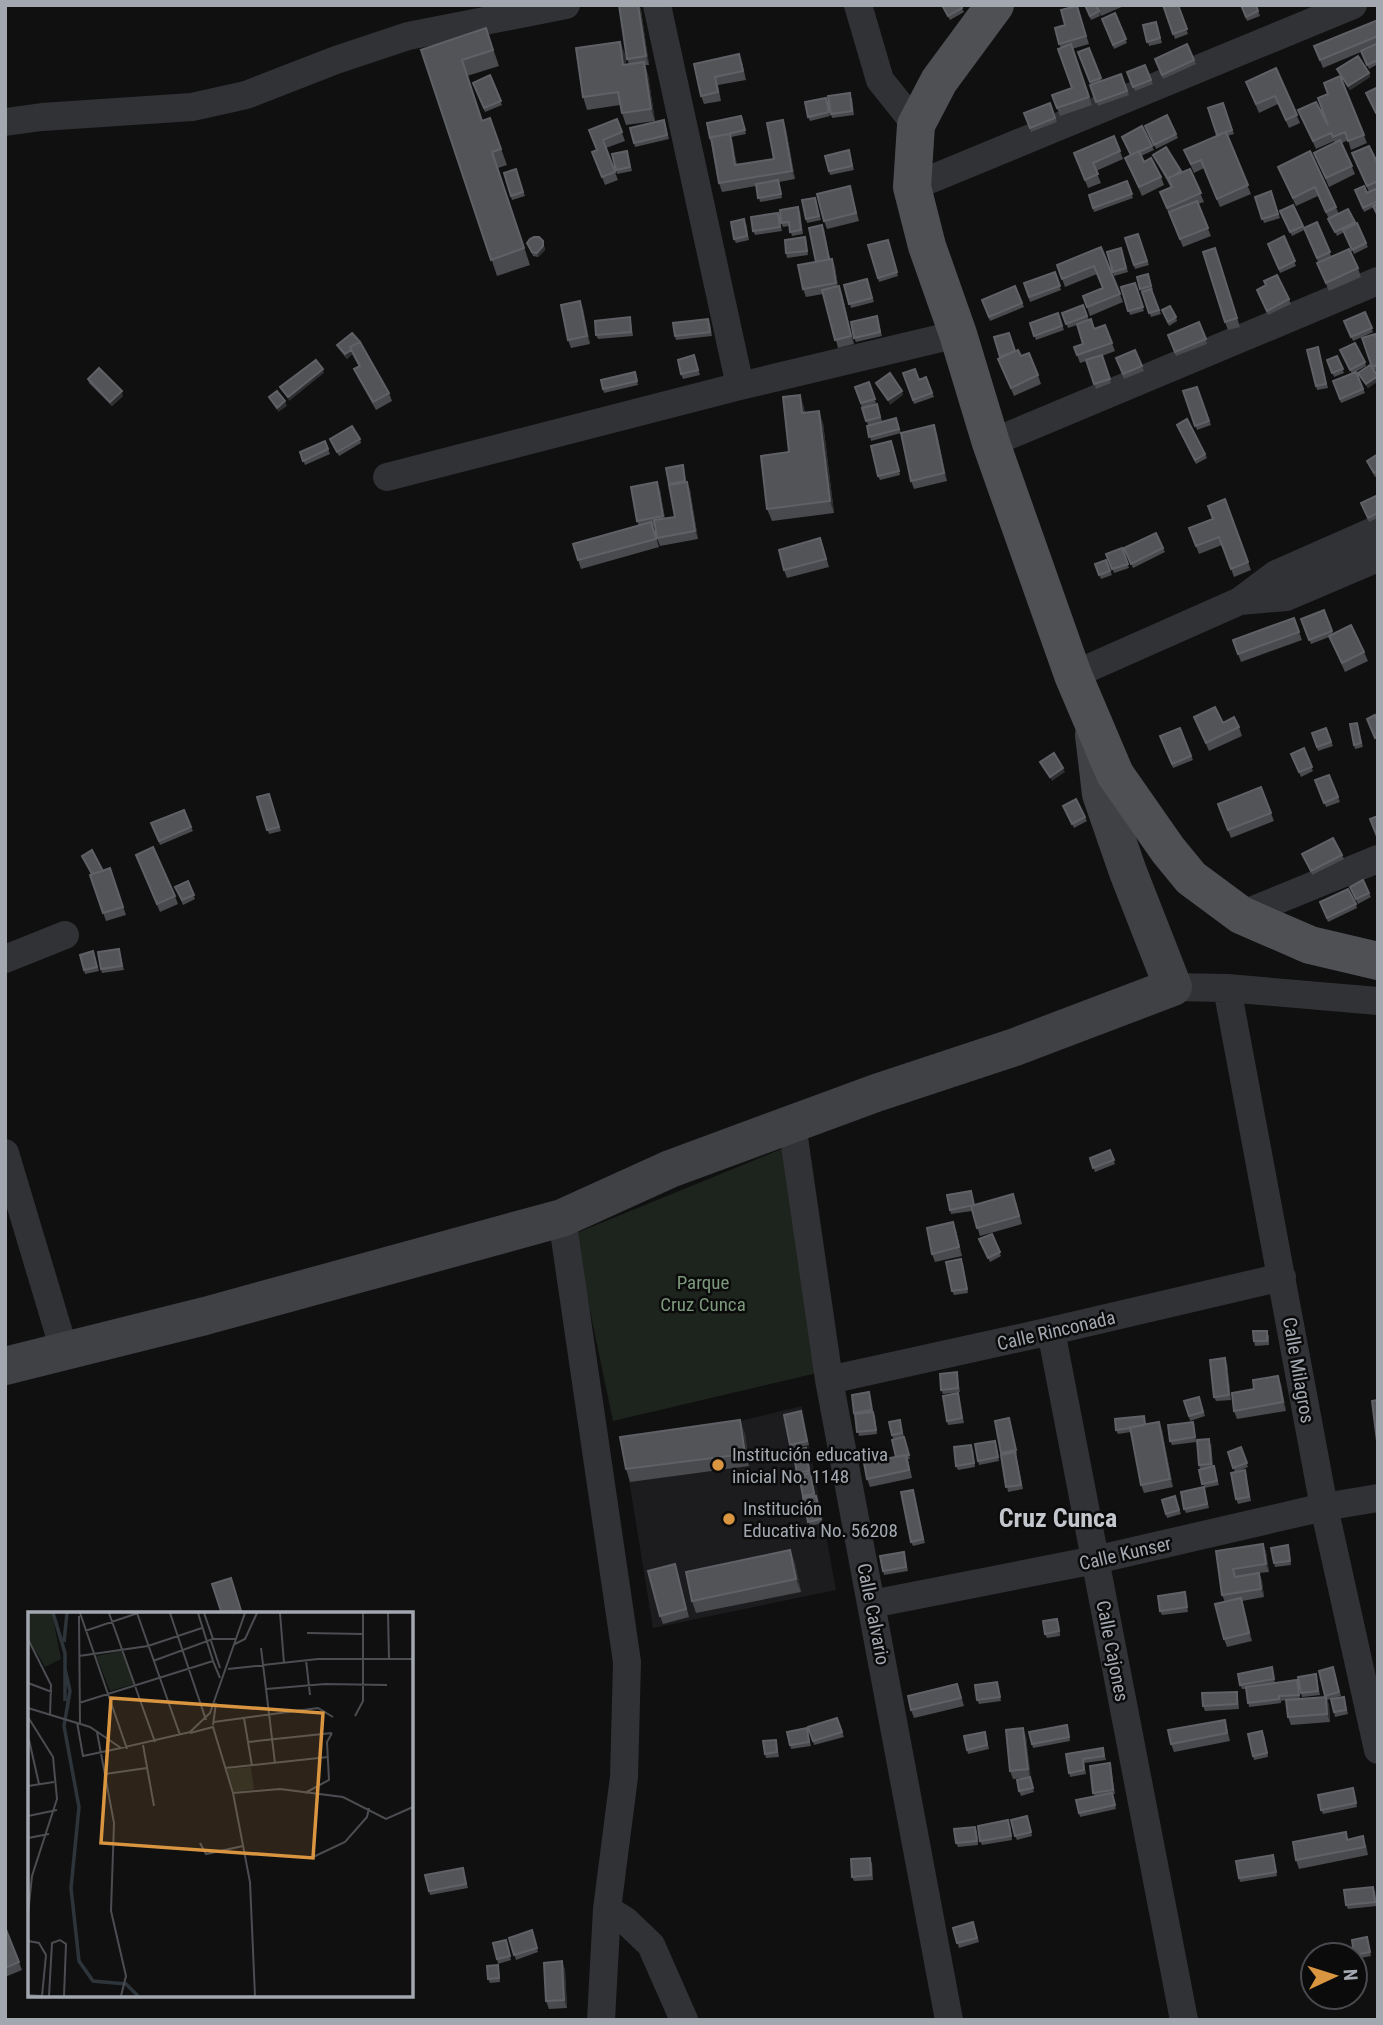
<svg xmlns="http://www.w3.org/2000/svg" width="1383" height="2025" viewBox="0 0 1383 2025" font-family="'Roboto Condensed',sans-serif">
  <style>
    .built { fill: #1c1c1e }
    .park { fill: #1d231d }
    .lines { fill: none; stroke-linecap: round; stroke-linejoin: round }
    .street { stroke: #313235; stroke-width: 28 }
    .secondary { stroke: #404145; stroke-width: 38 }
    .primary { stroke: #4e5054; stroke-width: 38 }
    .wall { fill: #494a4d }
    .shaded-wall { fill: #2e2f31 }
    .building { fill: #525458; stroke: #5f6166; stroke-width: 2 }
    .poi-dot { fill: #d99540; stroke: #0b0b0c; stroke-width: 2.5 }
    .labels { text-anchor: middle; stroke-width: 5; stroke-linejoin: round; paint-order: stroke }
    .park-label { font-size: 19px; fill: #7d997c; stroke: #0b0b0c }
    .street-label { font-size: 19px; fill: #a3a8b0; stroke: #0b0b0c }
    .poi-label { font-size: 19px; fill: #a3a8b0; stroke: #0b0b0c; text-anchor: start }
    .district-label { font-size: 26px; font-weight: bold; fill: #c3c7cd; stroke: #0b0b0c }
    .inset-river { fill: none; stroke: #2d353a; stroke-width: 3.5 }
    .inset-road { fill: none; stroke: #4b4d51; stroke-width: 2 }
    .view { fill: #d99540; fill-opacity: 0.15; stroke: #d99540; stroke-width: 3.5 }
    .inset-edge { fill: none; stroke: #a3a8b0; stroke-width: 3.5 }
  </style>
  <rect width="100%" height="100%" fill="#101011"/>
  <path class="built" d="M802,1406l34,184 -183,38 -29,-179z"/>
  <path class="park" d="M789,1146l32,226 -208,49 -39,-187z"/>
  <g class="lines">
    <path class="street" d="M657,5l83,381
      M858,5l22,75 36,45
      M5,122l37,-5 150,-10 54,-12 90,-35 72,-24 158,-31
      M912,187l441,-182
      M991,443l387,-162
      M387,477l353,-91 218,-52
      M1240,601l46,-4 92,-39
      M1073,675l167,-74 36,-27 102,-45
      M1241,915l137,-56
      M5,959l60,-24
      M1173,987l54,1 151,13
      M1227,988l97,519 54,243
      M792,1124l37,256 120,640
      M5,1153l59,197
      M562,1218l65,444 -3,115 -17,132 -6,111
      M1051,1331l133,689
      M829,1380l222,-49 231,-54
      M872,1604l223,-44 229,-53 54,-9
      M607,1909l19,12 25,24 33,75"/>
    <path class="secondary" d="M5,1366l200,-50 357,-98 108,-49 206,-76 139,-46 158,-60 -45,-115 -27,-78 -7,-59"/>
    <path class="primary" d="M995,5l-56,76 -23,44 -4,62 15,59 31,88 33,109 82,232 42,99 53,76 23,28 50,37 69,30 68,16"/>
  </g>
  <path class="wall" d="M619,5h20l2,5 8,55h-4l3,10 7,46 -29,4 -4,-12 -2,-8 -33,5 -4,-13 42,-43 1,11 3,-1 -2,-5z
    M941,5h19l4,7 -14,8z
    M1085,5l14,6 1,5 -9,4z
    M1096,5h30l-25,11z
    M1163,5h15l10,29 -13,5z
    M1241,5h15l4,11 -13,5z
    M1077,6l12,38 -17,5 20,56 -32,11 -8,-21 20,-7 -17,-60 10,-3z
    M1115,13l12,30 -13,6 -12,-30z
    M1378,20v44l-9,5 -8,-17 -38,16 -9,-22z
    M1156,22l6,21 -13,3 -6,-21z
    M486,28l13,38 -32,10 15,45 8,-3 17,47 -9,3 32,97 -33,11 -76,-226z
    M1187,44l9,20 -33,15 -8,-20z
    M1078,52l23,26 1,3 19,-7 8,21 -31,11 -7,-21z
    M742,62l4,18 -28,5 3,16 -17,3 -3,-8 -7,-32z
    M1145,65l8,19 -18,7 -8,-19z
    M1276,68l24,55 -11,5 -11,-24 -19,9 -13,-31z
    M1337,69l32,4 1,4 -20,13 -9,-14 26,67 -16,7 -3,-10 -6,3 13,31 -26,13 -15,-34 21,-10 -1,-2 -18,8 -18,-39 29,13 1,-29 12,-18z
    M490,75l12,30 -17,7 -12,-29z
    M852,98l2,17 -22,3 -1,-4z
    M827,102l3,14 -20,5 -2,-4z
    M1050,103l7,19 -26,10 -7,-19z
    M1223,103l11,31 -7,2 24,58 -31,13 -16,-39 -10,5 -10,-23 33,-14z
    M741,116l5,18 -15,3 6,28 37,-6 9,-39 3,9 9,50 -16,3 3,16 -22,4 -4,-16 -34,6 -3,-9 -9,-45z
    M617,119l8,22 -19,7 12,32 -13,5 -13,-33 5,-2z
    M665,124l4,15 -34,8 -1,-4z
    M1145,126l31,8 2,4 -22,11z
    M1114,136l9,23 -27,12 5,12 -13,5 -14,-35z
    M1122,137l30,9 2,4 -13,6 3,6 17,15 3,8 -22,11 -17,-38 5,-3z
    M1166,147l16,25 8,-3 14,33 -6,2 13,32 -28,11 -20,-47 8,-12 -18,-33z
    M849,150l5,20 -24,5 -1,-4z
    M627,151l5,20 -15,3 -1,-4z
    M1310,151l29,63 16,8 13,25 -14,7 -10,-22 -7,4 -19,-40 -22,10 -18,-39z
    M1352,153l26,11v53l-4,-10 -10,5 -9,-22 12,3 2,-1z
    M516,169l9,27 -13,4 -8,-27z
    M1127,181l6,17 -39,14 -5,-17z
    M850,186l9,35 -32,8 -3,-8z
    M1271,191l9,27 -16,5 -9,-26z
    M815,198l6,22 -14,3 -1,-4z
    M800,211l3,23 -11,2 -3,-10 -6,1 -2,-4z
    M1282,215l21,11 1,4 -12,6z
    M779,217l3,14 -27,4 -2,-4z
    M1317,222l14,34 -13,6 -14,-34z
    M746,223l3,17 -13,3 -2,-4z
    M824,229l6,30h2l3,8 3,19 4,8 12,50 -16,4 -15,-54 -17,3 -3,-8 13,-27z
    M1138,234l11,31 -14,4 -10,-31z
    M1284,236l12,30 -16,7 -12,-29z
    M805,237l3,18 -21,3 -1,-5z
    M888,240l10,36 -19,6 -1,-4z
    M543,241l2,9 -7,7 -5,-1 -6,-13z
    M1101,247l22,55 -33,14 -7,-20 20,-8 -6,-14 -32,13 -8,-22z
    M1121,248l7,24 -14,4 -1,-4z
    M1218,256l22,71 -12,3 -3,-8z
    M1317,263l41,5 3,9 -32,14z
    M1055,272l6,18 -31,12 -6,-19z
    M1148,274l5,16h-1l9,24 -10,3 -11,-28z
    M867,279l7,23 -23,6 -7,-23z
    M1135,283l9,28 -14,4 -9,-28z
    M1015,286l9,21 -34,14 -8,-21z
    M1258,294l31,5 2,5 -23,11z
    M1083,305l6,15 5,9 11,-4 10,26 -13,5 9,27 -15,6 -10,-28 -6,2 -6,-16 9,-3 -6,-19 -9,3 -6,-15z
    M583,309l7,35 -19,4 -3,-8z
    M1162,310l14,7 1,4 -8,5z
    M1365,312l8,20 -20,9 -9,-20z
    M1058,313l6,17 -28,10 -6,-17z
    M877,316l5,20 -26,6 -2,-4z
    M631,321l2,15 -35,3 -2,-4z
    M1199,322l8,22 -31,12 -8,-21z
    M710,323l2,13 -36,4 -1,-4z
    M352,333l37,60 3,8 -16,9 -18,-32 -4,-9 5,-2 -7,-13 -5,5 -8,-10 -2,-4z
    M994,337l21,14 6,5 17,19 3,9 -27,12 -16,-37 2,-1z
    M1378,341v28l-4,2 4,5v5l-10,7 -8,-11 -2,-4 15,-4 -1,-2z
    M1318,347l10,41 -11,2 -1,-4z
    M1135,350l9,21 -20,8 -8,-21z
    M1340,350l25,12 1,4 -14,8z
    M694,355l6,20 -17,4 -2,-5z
    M1337,356l7,17 -10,4 -7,-17z
    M635,372l3,13 -34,8 -3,-13z
    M1356,372l9,21 -24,10 -8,-22z
    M903,373l16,7 7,-3 8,20 -20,7z
    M88,379l35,17 -11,10 -23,-23z
    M869,382l7,21 -14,5 -7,-21z
    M1197,387l14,38 -14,5 -14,-39z
    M800,395l5,17 18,11 11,90 -62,8 -5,-12 22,-57z
    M877,404l5,17 -14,4 28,-7 5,15 -30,8 -3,-16 -6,-17z
    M934,425l3,9 10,47 -33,8 -3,-8z
    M1179,429l26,25 2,4 -11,6z
    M330,439h30l1,4 -22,13z
    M325,441l5,13 -25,11 -5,-13z
    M893,445l7,30 -20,5 -2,-4z
    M1378,454v22l-3,1 -8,-16z
    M683,465l3,17 4,8 8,49 -38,7 -3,-8 -2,-12 -2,1 6,20 -78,22 -3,-9 61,-34 -2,-5 23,-31 5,29 10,-2z
    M1378,495v23l-9,4 -8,-19z
    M1225,499l26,71 -17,7 -12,-32 -23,9 -10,-26 24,-9z
    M1156,533l9,19 -32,16 -9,-20z
    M823,546l6,21 -42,11 -3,-8z
    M1122,548l7,20 -15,5 -8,-19z
    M1106,560l6,15 -11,4 -6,-15z
    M1324,610l9,24 31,18 4,9 -23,11 -16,-35 -18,7 -10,-25z
    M1294,618l8,22 -61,22 -8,-22z
    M1194,717l45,10 3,9 -33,15z
    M1357,723l6,24 -8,2 -1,-4z
    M1180,728l13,32 -20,8 -13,-32z
    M1326,728l7,18 -15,5 -6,-18z
    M1304,748l9,23 -12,6 -10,-23z
    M1315,780l23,17 2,5 -14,5z
    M1261,787l13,34 -43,17 -13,-34z
    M269,794l12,37 -12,3 -12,-37z
    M1063,806l22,11 2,4 -13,7z
    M151,823l40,4 2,4 -33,14z
    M1302,854l40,1 2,4 -32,16z
    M82,856l21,15 7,-3 16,47 -20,6 -16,-46 2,-1z
    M139,863l36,33 3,8 -18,8z
    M188,881l7,18 -12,6 -6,-14z
    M1350,887l19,6 2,4 -13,7z
    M1320,902l36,2 1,4 -29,14z
    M119,949l5,21 -22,3 -1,-4z
    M93,951l6,20 -14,3 -1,-4z
    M1110,1150l5,14 -20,8 -5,-14z
    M971,1191l3,14 42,-3 6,22 -42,12 -8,-25 -21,3 -1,-4z
    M956,1230l6,26 -27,6 -3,-8z
    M992,1234l9,22 -11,6 -11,-23z
    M963,1263l5,30 -14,2 -2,-4z
    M1269,1335v10l-14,1 -1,-5z
    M1227,1363l4,37 -15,1 -2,-4z
    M957,1372l3,20 -17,2 -2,-4z
    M1281,1384l5,27 -49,8 -3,-8z
    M958,1393l6,30 -16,2 -1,-4z
    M870,1397l3,15 2,4 2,18 -18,2 -5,-23z
    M1199,1397l6,19 -15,5 -1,-5z
    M802,1416l7,29 -17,4 -2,-4z
    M1144,1416l2,8 16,6 11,57 -29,6 -3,-8 -10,-53 -13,2 -2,-4z
    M1009,1418l8,36h-1l7,35 -15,3 -13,-71z
    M901,1425l9,34h-2l4,19 -42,9 -3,-8 29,-22 4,-19 -7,1 -1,-4z
    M1194,1426l2,16 -24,3 -2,-4z
    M745,1433l4,33 -119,16 -4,-13z
    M995,1441l4,20 -20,4 -1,-4z
    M1211,1443l2,23 6,19 -15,3 5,20 -23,5 -2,-4 20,-22 -5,-22z
    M1241,1447l7,20 -13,5 -7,-20z
    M806,1448l5,27 11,48 -12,3 -11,-49h-1l-1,-4z
    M973,1449l2,18 -17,3 -2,-4z
    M1246,1474l5,27 -13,3 -2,-5z
    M913,1490l12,53 -12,3 -2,-4z
    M1175,1496l6,18 -14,4 -5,-18z
    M1263,1544l3,8 3,20 -10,1 3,8 2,16 -22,4 10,40 -25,6 -3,-8 1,-37 -3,-7 -6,-44z
    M1288,1545l3,20 -16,2 -1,-4z
    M790,1550l5,13 6,29 -105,21 -4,-12z
    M905,1556l3,15 -24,4 -1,-4z
    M675,1564l14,53 -26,7 -3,-8z
    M1185,1592l3,20 -26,3 -2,-4z
    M1059,1623l1,13 -13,2 -2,-4z
    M1272,1667l3,16 22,-3 3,19 26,-2 7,-30 8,29 -14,4 2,5 1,17 -39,3 -3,-8 -2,-17 -5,1v2l-32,4 -3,-18h-4l-2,-4z
    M1316,1674l4,21 -18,2 -1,-4z
    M997,1682l4,19 -22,3 -2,-4z
    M960,1692l4,14 -50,12 -3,-8z
    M1238,1696l1,13 -34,2 -2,-5z
    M1344,1697l4,17 -13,3 -1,-5z
    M837,1718l7,19 -30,8 -1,-4z
    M1225,1720l5,21 -56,11 -3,-8z
    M807,1728l4,18 -20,3 -1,-4z
    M1068,1729l2,12 -37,7 -1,-4z
    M1264,1735l4,22 -14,3 -1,-4z
    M986,1736l3,13 -21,5 -1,-4z
    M1026,1736l4,42 4,14 -13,4 -2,-5 8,-13 -14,1 -3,-8z
    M777,1744l2,13 -13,1 -1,-4z
    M1104,1752l2,8 -22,3 2,11 -16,3 -4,-23z
    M1111,1767l4,27h-2l3,15 -36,8 -1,-4 16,-17 -2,-3z
    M1354,1792l3,15 -34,7 -2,-4z
    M1028,1820l4,16 -15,4 -2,-4z
    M1010,1824l2,16 -30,5 -2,-4z
    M977,1831l1,14 -20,2 -2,-4z
    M1346,1832l2,7 18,6 2,10 -69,14 -3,-9z
    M1274,1859l3,17 -37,6 -1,-4z
    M872,1862l1,18 -19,1 -2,-4z
    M464,1872l4,16 -38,7 -1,-4z
    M1375,1891l2,15 -29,3 -2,-4z
    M973,1922l6,20 -20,6 -6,-20z
    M5,1927l17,43 -17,7z
    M532,1930l6,22 -22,8 -7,-22z
    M1367,1937l4,19 -15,3 -1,-4z
    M507,1944l4,16 -13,4 -1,-5z
    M562,1961l3,9 2,38 -18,1 -3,-8z
    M498,1965l1,4 1,13 -10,1 -2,-4z"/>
  <path class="shaded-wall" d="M638,5l3,5 8,55 -3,-9z
    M620,42l5,12 3,24 -5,-13z
    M644,62l4,13 7,46 -4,-12z
    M1369,73l1,4 -20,13 -2,-4z
    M783,120l3,9 9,50 -3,-8z
    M730,134l3,8 5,32 -3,-9z
    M543,241l2,9 -7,7 -1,-4z
    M832,259l3,8 4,24 -3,-8z
    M839,286l3,8 12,50 -3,-8z
    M580,301l3,8 7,35 -3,-8z
    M351,350l1,4 -5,5 -2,-5z
    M323,369l1,4 -35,28 -1,-4z
    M1378,376v5l-10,7 -2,-4z
    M122,391l1,5 -11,10 -2,-4z
    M902,391l1,4 -13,10 -2,-5z
    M800,395l4,12 2,18 -4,-12z
    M285,401l2,5 -9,6 -1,-4z
    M819,411l4,12 11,90 -4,-12z
    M934,425l3,9 10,47 -3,-8z
    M657,482l3,8 6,34 -3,-8z
    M687,482l3,8 8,49 -3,-8z
    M1063,768l2,4 -13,9 -2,-4z
    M953,1222l3,8 6,26 -3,-9z
    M1225,1358l2,5 4,37 -2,-5z
    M1278,1376l3,8 5,27 -3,-9z
    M740,1420l5,13 4,33 -4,-12z
    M1159,1422l3,8 11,57 -3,-8z
    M1263,1544l3,8 3,20 -3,-8z
    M790,1550l5,13 6,29 -5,-13z
    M1259,1573l3,8 2,16 -3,-8z
    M1241,1598l3,8 8,35 -3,-8z
    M1326,1697l3,8 1,17 -3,-8z
    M1023,1728l3,8 5,41 -3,-8z
    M562,1961l3,9 2,38 -3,-8z"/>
  <path class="building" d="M619,5h19l8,51 -19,3z
    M942,5h18l2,3 -14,8z
    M1085,5h10l4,6 -9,5z
    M1163,5h15l9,24 -14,5z
    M1241,5h15l2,6 -12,6z
    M1077,6l9,30 -27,8 -4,-16 10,-3 -4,-15z
    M1115,13l11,26 -13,6 -11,-26z
    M1378,20v16l-58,24 -6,-14z
    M1156,22l4,16 -13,4 -4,-17z
    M486,28l7,22 -31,10 20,61 8,-3 11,31 -9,3 32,96 -33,12 -70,-210z
    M620,42l3,23 21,-3 7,47 -29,4 -4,-21 -35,5 -7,-49z
    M1378,43v17l-11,5 -6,-14z
    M1071,44l18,53 -32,11 -5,-13 20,-7 -14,-39z
    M1187,44l7,16 -32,15 -7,-16z
    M1089,48l12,30 -11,4 -12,-30z
    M739,54l4,17 -28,6 3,15 -17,4 -7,-32z
    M1358,56l11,17 -21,13 -11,-17z
    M1145,65l6,15 -18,7 -6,-15z
    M1276,68l21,47 -11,5 -11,-24 -19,8 -10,-22z
    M1121,74l6,17 -31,11 -6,-17z
    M490,75l11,26 -17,7 -11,-25z
    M1340,76l24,59 -16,6 -3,-9 -12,5 -2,-4 -18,8 -15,-31 18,-8 12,23 -10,-27 10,-4 -4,-11z
    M1378,87v26h-2l-10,-20z
    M850,93l2,18 -21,3 -3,-18z
    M826,98l3,14 -21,5 -3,-15z
    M1050,103l5,15 -25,10 -6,-15z
    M1223,103l9,27 -15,5 -9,-27z
    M1167,115l9,19 -22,11 -9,-19z
    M741,116l4,14 -35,8 -3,-15z
    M617,119l5,13 -19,8 12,32 -13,5 -10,-25 5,-2 -8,-20z
    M664,120l3,15 -33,8 -4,-15z
    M783,120l9,51 -73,12 -8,-46 19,-3 5,31 39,-6 -7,-36z
    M1142,126l10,20 -13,6v-1l-8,4 -9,-18z
    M1226,132l22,53 -31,14 -16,-39 -10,4 -7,-14z
    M1114,136l6,15 -27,12 5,11 -13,6 -11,-27z
    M1340,140l12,26 -26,12 -12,-25z
    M1369,146l9,18v17l-11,5 -15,-33z
    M1166,147l15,24 -13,8 -15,-24z
    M849,150l3,16 -23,5 -4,-15z
    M627,151l3,16 -14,3 -4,-16z
    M1139,151l5,11 7,-4 10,19 -22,10 -14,-29z
    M1310,151l26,56 -10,5 -11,-25 -22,11 -15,-31z
    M516,169l7,23 -12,4 -7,-23z
    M1190,169l11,24 -34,15 -7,-16 12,-5 -4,-9z
    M778,180l3,14 -23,4 -2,-14z
    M1127,181l5,13 -39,14 -4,-13z
    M850,186l6,27 -32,8 -7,-27z
    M1364,186l3,7 11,-5v13l-15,7 -8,-18z
    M1271,191l7,23 -16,5 -7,-22z
    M815,198l4,18 -13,3 -4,-19z
    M1197,201l11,27 -28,11 -11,-27z
    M1378,204v12l-5,-10z
    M1293,205l10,21 -13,6 -10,-21z
    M798,207l3,23 -11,2 -1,-10 -8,1 -1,-13z
    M1348,209l7,13 -20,10 -7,-13z
    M778,213l2,14 -27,4 -2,-14z
    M744,219l3,17 -13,3 -3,-17z
    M1317,222l13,30 -13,6 -13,-30z
    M1357,223l9,20 -14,7 -9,-20z
    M822,225l7,34 -13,3 -7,-34z
    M1138,234l9,27 -13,4 -9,-27z
    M1284,236l11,25 -16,8 -11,-25z
    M534,237h5l4,4v5l-6,7 -5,-1 -5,-9 3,-4z
    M805,237l2,14 -21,2 -1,-13z
    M888,240l9,32 -19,6 -10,-33z
    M1101,247l19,47 -33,13 -4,-11 20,-8 -9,-22 -32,13 -5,-14z
    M1121,248l5,20 -13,4 -6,-20z
    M1215,248l22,70 -12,4 -22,-70z
    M1349,249l9,19 -32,15 -9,-20z
    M832,259l4,24 -33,6 -5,-24z
    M1055,272l5,14 -31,11 -5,-14z
    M1148,274l3,12 -11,3 -3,-12z
    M1277,275l12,24 -22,12 -10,-21 9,-5 -2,-4z
    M867,279l5,19 -23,6 -5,-19z
    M1135,283l8,24 -15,4 -7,-24z
    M839,286l12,50 -16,4 -13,-50z
    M1015,286l7,17 -33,14 -7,-17z
    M1151,289l8,21 -10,3 -7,-21z
    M580,301l7,35 -19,4 -7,-35z
    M1083,305l4,11 -21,8 -4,-11z
    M1170,306l6,11 -8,5 -6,-12z
    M1365,312l7,16 -21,9 -7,-16z
    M1058,313l4,13 -28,10 -4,-13z
    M877,316l3,16 -26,6 -3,-16z
    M630,317l1,15 -35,3 -1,-14z
    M708,319l2,13 -35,4 -2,-13z
    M1091,319l3,10 11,-4 7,18 -35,12 -3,-8 9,-3 -6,-20z
    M1199,322l7,17 -31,13 -7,-17z
    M352,333l8,9 -10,5 1,3 -6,4 -8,-9z
    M1009,333l6,18 -15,6 -6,-20z
    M1375,334l3,8v23l-6,2 -10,-29z
    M360,342l29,51 -16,9 -19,-33 6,-3 -10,-19z
    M1355,343l10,19 -15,8 -10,-20z
    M1318,347l8,37 -10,2 -9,-36z
    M1018,350l3,6 8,-3 9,22 -27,13 -13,-29z
    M1135,350l7,16 -19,8 -7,-16z
    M694,355l4,15 -17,4 -3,-14z
    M1102,355l8,24 -16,5 -8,-24z
    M1337,356l6,13 -11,4 -5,-13z
    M316,360l7,9 -35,28 -8,-10z
    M1370,365l8,11 -12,8 -8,-11z
    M99,368l23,23 -12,11 -22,-23z
    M915,369l4,11 7,-3 6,16 -19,7 -10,-27z
    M635,372l2,9 -34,8 -2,-9z
    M1356,372l7,17 -23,10 -7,-18z
    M890,373l12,18 -14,9 -12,-17z
    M869,382l6,17 -14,4 -6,-16z
    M1197,387l12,34 -14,5 -12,-35z
    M277,391l8,10 -8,7 -8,-11z
    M800,395l2,18 17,-2 11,90 -63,8 -6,-53 28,-4 -6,-55z
    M877,404l3,13 -14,4 -4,-13z
    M896,418l3,11 -30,8 -2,-11z
    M1187,419l18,35 -10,6 -18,-35z
    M934,425l10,48 -33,8 -10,-48z
    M352,426l8,13 -23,13 -7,-13z
    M325,441l3,8 -25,12 -3,-9z
    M891,441l8,30 -21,5 -7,-30z
    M1378,454v17l-4,2 -7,-12z
    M683,465l2,16 -16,3 -3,-16z
    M657,482l6,34 -26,5 -6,-34z
    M687,482l8,49 -38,7 -3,-18 21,-3 -6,-32z
    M1378,495v18l-10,5 -7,-15z
    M1225,499l23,63 -17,7 -12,-32 -23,9 -7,-18 24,-9 -5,-13z
    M651,522l5,17 -78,21 -5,-16z
    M1156,533l7,15 -32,16 -7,-16z
    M820,538l6,21 -42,11 -5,-20z
    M1122,548l6,16 -16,5 -6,-15z
    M1106,560l4,11 -11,4 -4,-11z
    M1324,610l8,21 -23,9 -8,-21z
    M1294,618l5,14 -61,22 -5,-14z
    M1351,625l13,27 -22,11 -13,-27z
    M1215,707l8,16 11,-6 5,10 -33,16 -12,-26z
    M1375,715l3,8v13l-3,2 -8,-19z
    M1357,723l4,20 -7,2 -4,-21z
    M1180,728l11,28 -19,8 -12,-28z
    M1326,728l5,14 -14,5 -5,-14z
    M1304,748l8,19 -13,5 -8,-18z
    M1054,753l9,15 -13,9 -10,-15z
    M1329,775l9,22 -14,6 -9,-23z
    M1261,787l10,26 -43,17 -10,-26z
    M269,794l10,33 -12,3 -10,-33z
    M1076,799l9,18 -13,7 -9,-18z
    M184,810l7,17 -32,14 -8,-18z
    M1378,816v23l-8,-20z
    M1333,838l9,17 -31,16 -9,-17z
    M153,847l22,49 -18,8 -21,-49z
    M92,850l11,21 -11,3 -10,-18z
    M110,868l13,39 -20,6 -13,-38z
    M1363,880l6,13 -13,6 -6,-12z
    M188,881l6,14 -12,5 -7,-13z
    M1348,889l8,15 -29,14 -7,-16z
    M119,949l3,17 -21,3 -3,-17z
    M93,951l4,16 -13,3 -4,-15z
    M1110,1150l4,10 -21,8 -3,-10z
    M971,1191l3,14 -24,5 -3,-15z
    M1013,1194l6,22 -42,12 -6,-22z
    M953,1222l6,25 -27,7 -5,-26z
    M992,1234l8,18 -12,6 -9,-19z
    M961,1259l6,30 -15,2 -6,-29z
    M1253,1331h14v10h-13z
    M1225,1358l4,37 -15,2 -4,-37z
    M957,1372l1,16 -17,2 -1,-16z
    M1278,1376l5,26 -49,9 -2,-18 22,-4 -1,-9z
    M869,1392l3,18 -18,3 -2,-18z
    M958,1393l4,25 -15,3 -4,-25z
    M1199,1397l4,15 -14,4 -5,-15z
    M1378,1400v49l-6,-48z
    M801,1411l6,30 -17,4 -6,-30z
    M873,1412l3,18 -19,2 -2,-18z
    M1144,1416l1,9 -15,3 -14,2 -1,-11z
    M1009,1418l7,32 -15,3 -6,-32z
    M740,1420l5,34 -119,15 -6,-32z
    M900,1420l2,13 -10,2 -3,-13z
    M1159,1422l11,57 -29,6 -11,-58z
    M1193,1422l2,15 -25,4 -2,-16z
    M904,1437l5,18 -13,2 -4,-17z
    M1209,1439l2,25 -12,1 -2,-25z
    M995,1441l3,16 -20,4 -3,-17z
    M971,1445l3,18 -18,3 -2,-19z
    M1241,1447l6,16 -14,5 -5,-16z
    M806,1448l3,23 -12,2 -4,-23z
    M1015,1452l6,33 -15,2 -5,-32z
    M906,1455l3,15 -42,9 -3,-16z
    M1214,1466l3,15 -15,3 -3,-14z
    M1245,1470l4,27 -13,2 -5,-26z
    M810,1473l4,21 -11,2 -4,-20z
    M1204,1487l3,17 -23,5 -3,-17z
    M913,1490l10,49 -12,3 -10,-50z
    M816,1496l5,23 -13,3 -5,-24z
    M1175,1496l4,14 -13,4 -4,-14z
    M1263,1544l3,20 -33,5 2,8 24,-4 2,16 -39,6 -6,-44z
    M1288,1545l2,16 -16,2 -3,-15z
    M790,1550l6,29 -104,22 -6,-29z
    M904,1552l2,15 -23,4 -3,-15z
    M675,1564l11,45 -26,7 -12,-45z
    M231,1578l11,36h-20l-10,-30z
    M1185,1592l2,15 -27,4 -2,-15z
    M1241,1598l8,35 -25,6 -9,-35z
    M1057,1619l2,12 -14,3 -2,-13z
    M1272,1667l2,12 -34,6 -2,-11z
    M1333,1667l6,25 -14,4 -6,-25z
    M1316,1674l2,17 -17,2 -3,-16z
    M1297,1680l2,15 -20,1v3l-31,4 -2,-16z
    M997,1682l3,15 -23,3 -2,-15z
    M957,1684l4,14 -50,12 -3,-14z
    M1237,1692v12l-34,2 -1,-13z
    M1326,1697l1,17 -39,3 -2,-17z
    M1344,1697l2,13 -12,2 -3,-13z
    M837,1718l5,14 -29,9 -5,-14z
    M1225,1720l2,13 -56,11 -3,-14z
    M1067,1725l2,12 -37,7 -3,-12z
    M807,1728l2,14 -19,3 -3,-13z
    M1023,1728l5,41 -18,2 -4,-41z
    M1262,1731l5,22 -14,3 -5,-22z
    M985,1732l2,13 -20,5 -3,-14z
    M776,1740l1,12 -12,2 -2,-13z
    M1103,1748l1,8 -21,3 1,11 -15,3 -3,-19z
    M1110,1763l3,27 -20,3 -3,-27z
    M1030,1777l3,11 -14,3 -2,-11z
    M1353,1788l3,15 -35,7 -3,-15z
    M1112,1793l3,12 -36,8 -3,-13z
    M1027,1816l4,16 -16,4 -4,-16z
    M1008,1820l3,16 -31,5 -2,-15z
    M975,1827l2,14 -21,2 -2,-14z
    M1346,1832l1,8 16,-4 2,11 -69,13 -3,-18z
    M1273,1855l3,17 -37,6 -3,-17z
    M870,1858l1,17 -19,2 -1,-18z
    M463,1868l3,16 -37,7 -4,-16z
    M1373,1887l2,15 -29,3 -2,-15z
    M973,1922l4,16 -20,5 -4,-15z
    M5,1927l14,35 -14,6z
    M532,1930l5,18 -23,7 -5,-17z
    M1367,1937l3,15 -16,3 -2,-15z
    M506,1940l4,16 -13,3 -4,-16z
    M562,1961l2,39 -18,1 -2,-38z
    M498,1965l1,13 -11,1 -1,-13z"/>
  <g class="poi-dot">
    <circle cx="718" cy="1465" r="7"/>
    <circle cx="729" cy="1519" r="7"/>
  </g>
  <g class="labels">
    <g class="park-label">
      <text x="703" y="1289">Parque<tspan x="703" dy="22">Cruz Cunca</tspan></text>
    </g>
    <g class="street-label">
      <text transform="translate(1056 1330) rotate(-13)" y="7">Calle Rinconada</text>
      <text transform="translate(1299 1370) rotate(80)" y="7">Calle Milagros</text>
      <text transform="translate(1125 1553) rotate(-13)" y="7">Calle Kunser</text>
      <text transform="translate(874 1614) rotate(79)" y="7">Calle Calvario</text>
      <text transform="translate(1113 1651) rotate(79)" y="7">Calle Cajones</text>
    </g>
    <g class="poi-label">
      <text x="732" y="1461">Institución educativa<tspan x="732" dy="22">inicial No. 1148</tspan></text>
      <text x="743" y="1515">Institución<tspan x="743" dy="22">Educativa No. 56208</tspan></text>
    </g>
    <g class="district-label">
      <text x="1058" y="1527">Cruz Cunca</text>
    </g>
  </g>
  <g transform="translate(28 1612)">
    <rect width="385" height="385" fill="#101011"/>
    <path d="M0,1h24l9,46 -16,8 -15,-26zM94,39l12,33 -24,7 -14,-35zM223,155l3,22 -20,3 -7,-23z" fill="#1d231d"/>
    <path class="inset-river" d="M25,1l12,40v48M36,30l3,-29M37,57l5,22 -6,35 15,81 -8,81 8,73 14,20 33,3 12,12"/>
    <path class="inset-road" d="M52,1l47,136M81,1l46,129M109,1l43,122M142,1l36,107M170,1l15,48M252,1l4,50M360,1l1,46M51,4l1,107M57,19l53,-18M279,21l56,1M0,27l23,46 -1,31M185,27h23M183,29l9,27M207,32l10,-5 12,-26M233,36l14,115M51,44l69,-10 54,-18M278,48l4,35M125,49l60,-22 -9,-26M200,57l90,-10h95M0,71l24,9M238,77l59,-5 62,1M51,91l134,-42 7,17M0,96l62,19 31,21 69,-16 20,-19 35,-100M327,104l8,-15v-88M0,105l25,40 4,42 -25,77 -4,38M216,106l8,48M49,110l6,34 38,-8M186,110l104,-14 15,9M185,113l3,-22M69,120l17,91 -3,88 15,65 -5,20M162,121l23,-6 20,66 17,89 5,114M1,128l10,44M220,130l84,-9M115,133l11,61M197,156l103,-11M77,162l42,-6M0,174l26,-4M205,181l47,-4 63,8 43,22 27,-12M277,181l24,-13 -2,-38 5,-9M0,204l29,-6M0,226l21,-4M172,231l6,11 37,-8M283,246l34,-16 22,-25 2,-9M0,329l11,2 7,12 -4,41 -14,-1M21,384l3,-53 8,-3 6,4 -2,52"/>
    <path class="view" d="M83,86l212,15 -10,145 -212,-15z"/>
    <rect width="385" height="385" class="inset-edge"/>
  </g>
  <rect width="1383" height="2025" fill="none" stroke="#a3a8b0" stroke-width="14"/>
  <g transform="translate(1334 1976) rotate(86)"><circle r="33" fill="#0b0b0c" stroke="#484a4e" stroke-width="2"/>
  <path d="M0-5L12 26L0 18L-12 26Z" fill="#d99540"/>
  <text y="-10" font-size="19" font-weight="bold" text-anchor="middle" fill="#a3a8b0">N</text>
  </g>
</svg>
